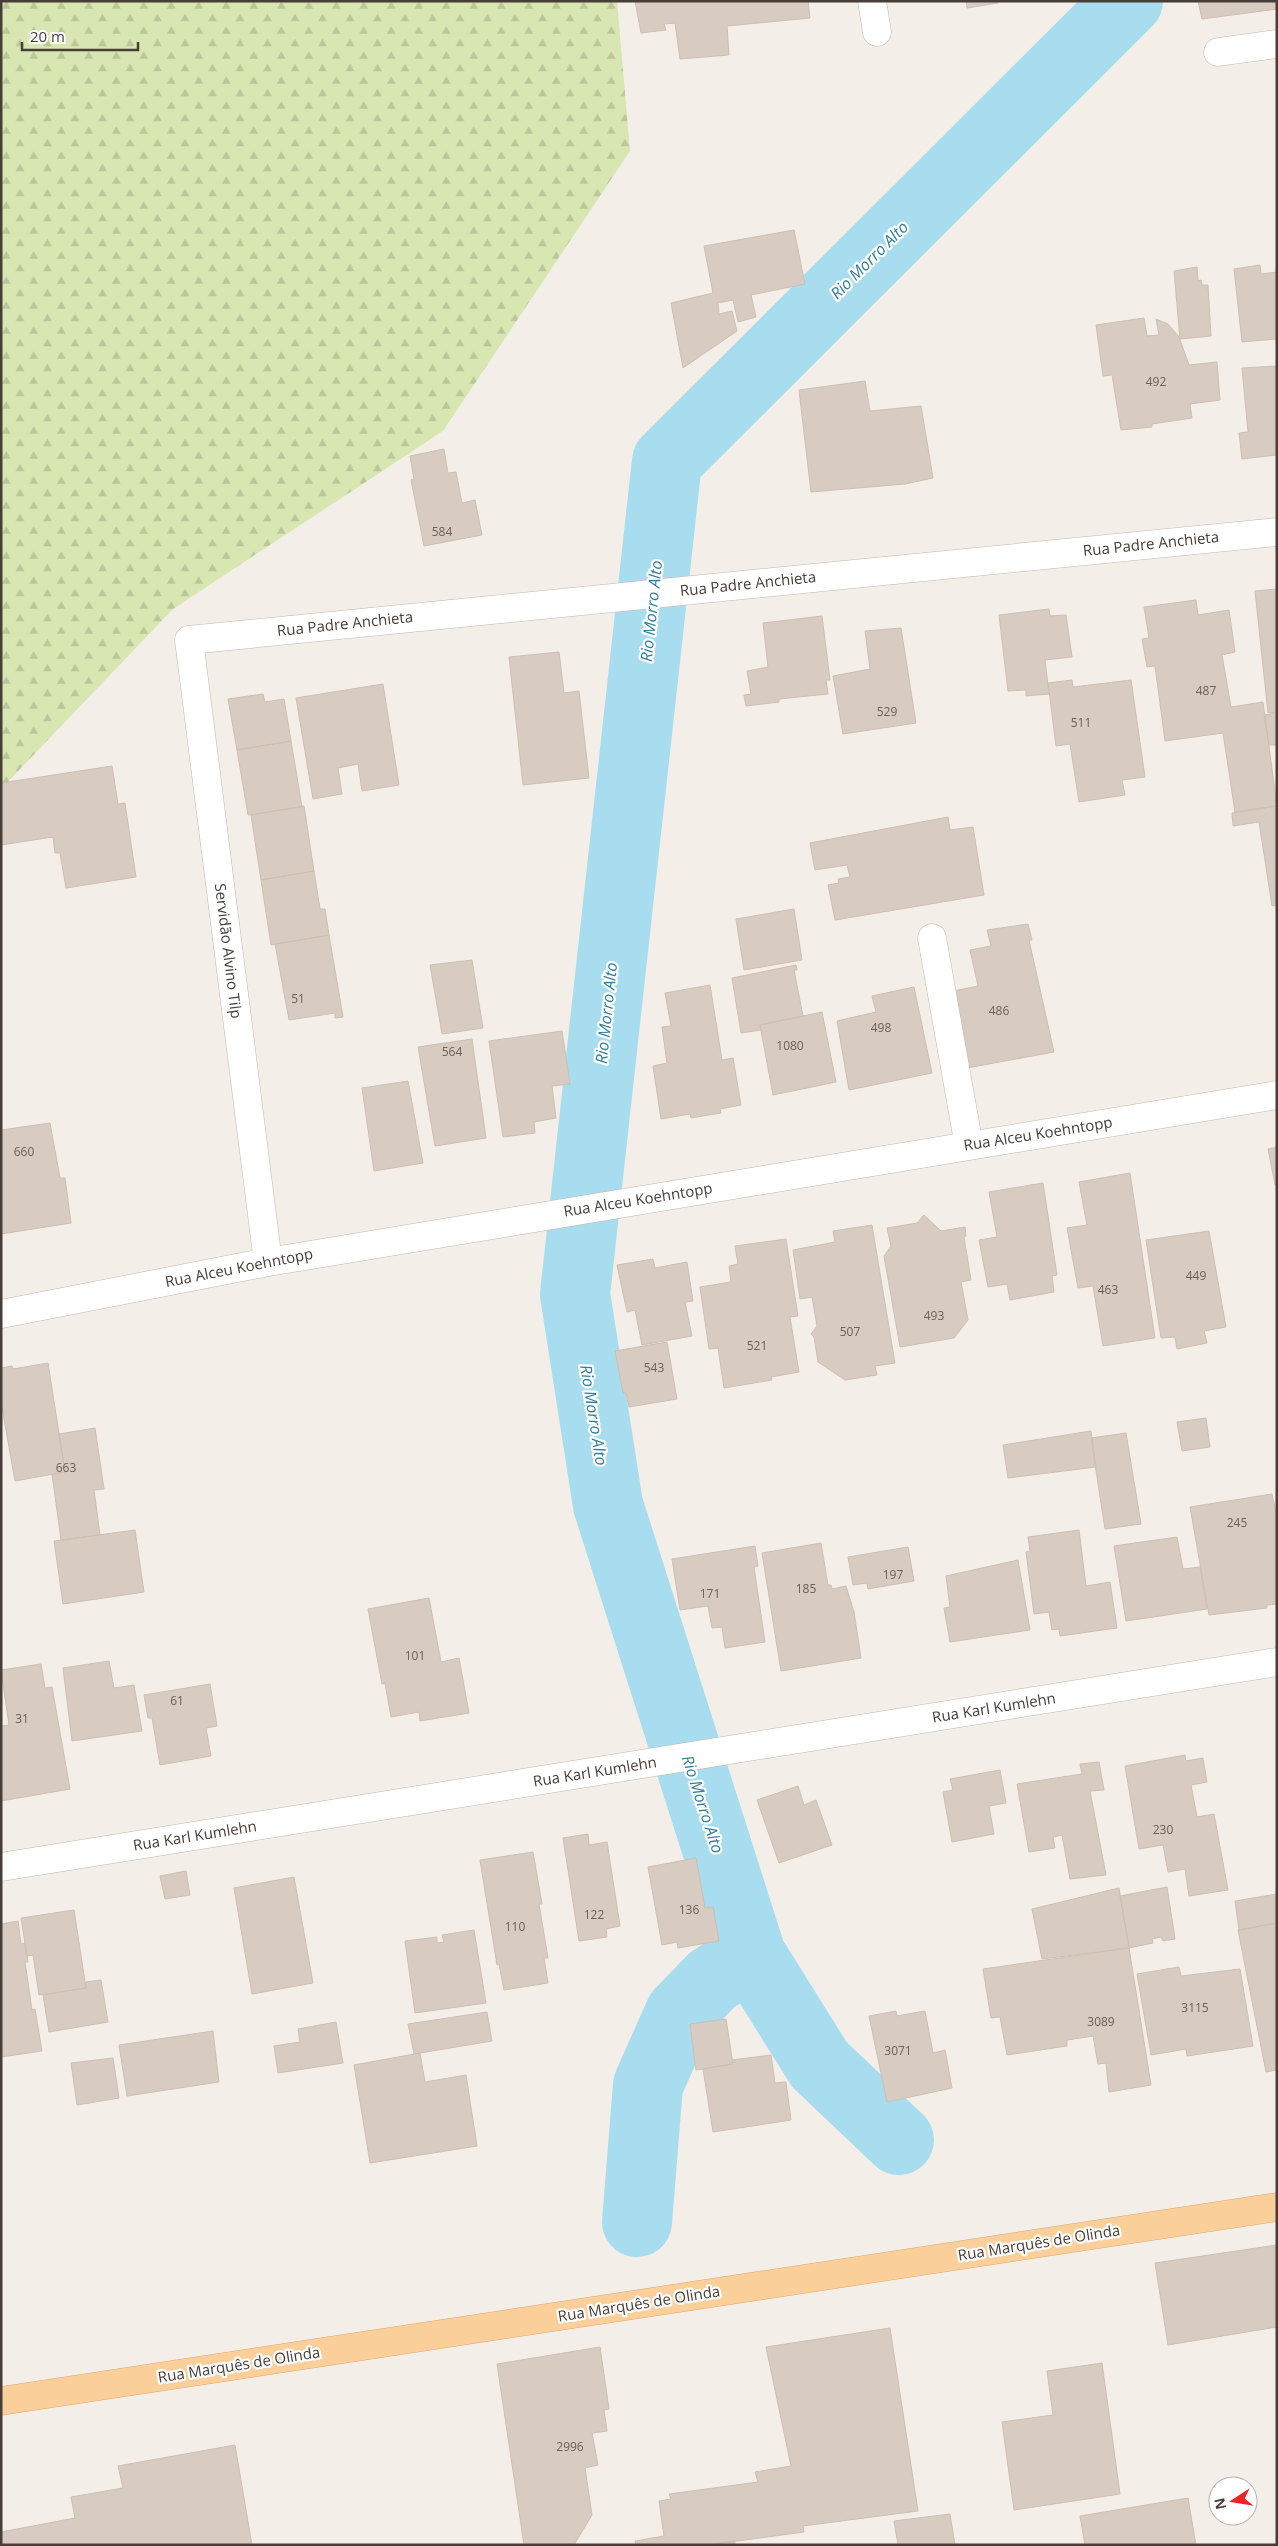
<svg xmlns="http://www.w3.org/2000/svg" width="1278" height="2546" viewBox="0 0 1278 2546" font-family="'Open Sans',sans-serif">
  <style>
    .forest { fill: url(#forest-firs) }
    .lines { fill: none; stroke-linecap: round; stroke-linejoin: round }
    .river { stroke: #a7ddee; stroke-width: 70 }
    .building { fill: #d8cbc1; stroke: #cfbfb1 }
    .street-casing { stroke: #c2b7ae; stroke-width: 29 }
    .primary-casing { stroke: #e0a86a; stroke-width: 29 }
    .street { stroke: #fff; stroke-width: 28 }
    .primary { stroke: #fbcf9a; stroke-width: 28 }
    .labels { text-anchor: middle; stroke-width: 4.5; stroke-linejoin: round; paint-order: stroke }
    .number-label { font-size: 12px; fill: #6b615a }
    .street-label { font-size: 15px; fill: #473e37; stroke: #fff }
    .water-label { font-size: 16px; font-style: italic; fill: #2e7d98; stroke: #fff }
  </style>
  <defs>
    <pattern id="forest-firs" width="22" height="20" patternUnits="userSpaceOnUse" patternTransform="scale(1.25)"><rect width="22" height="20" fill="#d8e6b2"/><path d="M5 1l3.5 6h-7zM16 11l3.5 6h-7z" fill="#bbc69a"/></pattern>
  </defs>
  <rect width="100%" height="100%" fill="#f3eee8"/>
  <path class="forest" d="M1,1h616l13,150 -187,280 -270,178 -172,180z"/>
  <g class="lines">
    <path class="river" d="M899,2140l-80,-76 -68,-109 -143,-450 -33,-211 92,-833 461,-460
      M637,2222l11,-137 32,-72 32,-33 39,-25"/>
  </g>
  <path class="building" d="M635,1h173l2,17 -83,8 2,29 -49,4 -5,-36 -11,1 2,6 -25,3z
    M966,1h32v2l-31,5z
    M1198,1h79v8l-75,10z
    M794,230l11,54 -54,11 5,22 -18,5 -5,-22 -15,3 1,11 13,-3 5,20 -54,37 -12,-65 42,-10 -9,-47z
    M1260,265l1,9 16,-2v67l-35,3 -8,-73z
    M1197,267l1,14 3,-1 1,5h6l3,51 -31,3 -6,-68z
    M1144,318l3,18 12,-1 -3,-16 12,5 11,13 10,28 28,-3 3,38 -30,4 2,14 -40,6v3l-31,3 -9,-55 -9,1 -7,-51z
    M1277,366v89l-35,4 -3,-26 9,-1 -6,-64z
    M865,381l5,30 51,-5 12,72 -28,6 -94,8 -12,-102z
    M444,449l4,24 8,-1 6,31 13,-3 7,35 -58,11 -13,-66 3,-1 -4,-23z
    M1277,589v123l-9,1 -13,-122z
    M1196,600l2,15 31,-5 6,42 -13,3 9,52 32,-5 14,104 -42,6 -12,-79 -58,8 -10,-75 -8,1 -5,-28 7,-1 -5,-31z
    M1049,609l1,7 16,-1 6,42 -27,3 4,34 -23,2v-6l-18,1 -9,-76z
    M822,616l8,64h-4l2,14 -49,5v3l-33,4 -2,-11 7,-1 -4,-23 21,-4 -5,-44z
    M901,628l15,95 -73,11 -10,-58 37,-7 -5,-38z
    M559,652l5,41 15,-2 10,87 -66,7 -14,-128z
    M1072,680l1,7 58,-7 14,97 -23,3 3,15 -46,7 -9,-58 -14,2 -8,-63z
    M383,684l16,101 -37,6 -4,-27 -20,4 4,26 -29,5 -17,-101z
    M263,694l2,8 19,-3 7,42 -54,9 -9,-51z
    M1277,713v32h-8l-5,-30z
    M291,741l11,66 -54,8 -11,-65z
    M112,766l6,38 7,-1 11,74 -70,11 -6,-35h-5l-2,-16 -52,8v-62z
    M304,806l10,65 -53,9 -10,-65z
    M1277,806v99l-5,1 -13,-84 -26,4 -1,-13z
    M948,817l2,13 23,-3 11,68 -149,25 -7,-35 11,-2 -1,-4 12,-2 -3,-12 -32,5 -5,-27z
    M314,871l6,38h5l4,26 -58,10 -10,-65z
    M794,909l8,51 -58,10 -8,-51z
    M1028,924l4,16h-3l25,112 -87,16 -14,-77 25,-5 -8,-36 21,-4 -4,-16z
    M329,935l14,82 -8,1v-5l-46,7 -14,-76z
    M472,960l11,68 -41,6 -12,-69z
    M796,965l1,5h-3l9,46 -43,9 1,5 -20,3 -9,-55z
    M710,985l12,75 11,-2 8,47 -21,4 1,4 -30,5 -1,-4 -29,5 -8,-53 14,-3 -5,-36 9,-1 -6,-33z
    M914,987l18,86 -83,17 -12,-69 39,-9 -4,-16z
    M822,1012l14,70 -63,13 -13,-70z
    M562,1031l8,53 -18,2 4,32 -22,4 1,11 -32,4 -14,-96z
    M472,1039l14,99 -51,8 -17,-99z
    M408,1081l15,82 -49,8 -12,-83z
    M50,1123l10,55h5l6,45 -70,11v-104z
    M1277,1147v38h-2l-7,-36z
    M1130,1173l25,165 -52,8 -10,-60 -15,2 -11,-60 20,-3 -8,-43z
    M1043,1183l14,92 -5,1 2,16 -44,8 -3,-16 -19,3 -9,-47 18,-3 -8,-45z
    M924,1215l17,16 24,-4 1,9 -2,1 7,43 -10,2 7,38 -14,18 -54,9 -16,-91 7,-10 -4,-18 30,-5z
    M872,1225l23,138 -20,3 2,9 -32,5 -27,-18 -4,-25 -3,-3 6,-8 -5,-29 -12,2 -7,-49 42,-8 -2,-11z
    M1209,1231l17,96 -22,4 3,12 -30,6 -2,-12 -14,1 -15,-98z
    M786,1239l12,77 -8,1 9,55 -28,5 1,3 -48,8 -6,-40 -9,1 -9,-62 31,-5 -2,-16 9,-2 -3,-18z
    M653,1259l2,9 32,-6 6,39 -8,1 7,34 -50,9 -7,-35 -8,2 -10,-47z
    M667,1342l10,57 -48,8 -3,-14h-3l-8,-42z
    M48,1363l17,109 -50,9 -14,-79v-34l11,-2 1,3z
    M1206,1418l4,29 -28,4 -5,-29z
    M95,1428l9,61 -10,1 6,45 -39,5 -9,-66 13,-2 -6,-38z
    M1091,1431l5,36 -88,11 -5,-33z
    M1126,1433l15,91 -36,5 -14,-91z
    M1272,1494l5,23v87l-10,1v3l-58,7 -19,-108z
    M135,1530l9,62 -81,12 -9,-63z
    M1079,1530l7,56 24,-4 7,46 -57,8 -1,-7 -7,1 -3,-18 -15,2 -8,-62 4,-1 -2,-14z
    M1177,1537l6,32 17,-2 7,42 -81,12 -12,-75z
    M821,1543l7,42h3l1,4 14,-3 8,26 7,46 -80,13 -19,-118z
    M755,1546l3,20 -4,1 11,75 -40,6 -3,-21 -10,1 -4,-22 -28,4 -8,-51z
    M908,1547l6,34 -46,8 -1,-6 -14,2 -5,-28z
    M1018,1560l12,70 -80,12 -6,-34 6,-1 -4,-31z
    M429,1598l12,64 18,-4 10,55 -49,8 -1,-9 -28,5 -6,-34 -3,1 -14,-75z
    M109,1661l5,27 20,-3 8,46 -70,10 -9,-73z
    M41,1664l4,24 7,-1 18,102 -69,12v-75l8,-1 -8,-55z
    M210,1684l7,42 -11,2 5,28 -51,9 -8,-47h-4l-4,-23z
    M1185,1755l1,6 17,-3 4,24 -16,3 6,32 17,-3 14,76 -39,6 -4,-27 -17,3 -5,-27 -24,4 -14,-83z
    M1099,1762l5,28 -14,1 16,84 -36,4 -8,-44 -9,2 2,11 -26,4 -12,-68 65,-10 -2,-10z
    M1000,1770l6,33 -17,3 5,28 -42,8 -9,-50 10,-2 -3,-11z
    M798,1786l6,19 12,-5 16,45 -53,18 -22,-63z
    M588,1834l1,11 18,-3 13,84 -14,3 1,8 -28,4 -16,-103z
    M533,1852l9,52h-3l9,54h-4l4,25 -44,7 -5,-26 -2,1 -17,-105z
    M696,1858l9,50 8,-1 6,34 -41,7 -1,-6 -15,3 -14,-78z
    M186,1871l4,24 -25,4 -5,-23z
    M294,1877l19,106 -61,11 -18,-106z
    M1167,1887l8,52 -12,2 -2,-4 -9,2 1,4 -24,5 -9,-52z
    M1119,1888l10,60 -87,11 -10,-50z
    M1277,1894v29l-38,7 -4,-29z
    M74,1910l12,78 -47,7 -6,-40 -6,1 -6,-38z
    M18,1921l3,23 4,-1 3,19h-3l7,48 3,-1 7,42 -41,6v-133z
    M1277,1923v147l-11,2 -28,-142z
    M474,1930l12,73 -71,10 -10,-72 32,-4v6l7,-1 -2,-7z
    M1129,1948l22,137 -42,7 -3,-29 -8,1 -5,-28 -26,4v6l-60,9 -7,-38 -9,1 -8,-49z
    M1179,1967l2,9 59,-7 13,77 -66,10 -1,-7 -35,6 -14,-81z
    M101,1980l7,42 -59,10 -6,-37 43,-7v-6z
    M896,2011l1,5 28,-5 8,42 12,-3 7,38 -65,14 -18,-86z
    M487,2012l5,29 -78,13 -6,-30z
    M726,2019l7,45 -37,6 -6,-46z
    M336,2022l7,41 -65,10 -4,-27 26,-4 -2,-13z
    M213,2031l6,51 -92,14 -8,-51z
    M420,2053l5,29 41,-7 11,71 -107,17 -16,-98z
    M771,2055l4,28 11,-1 5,38 -78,12 -10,-63 30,-5 -1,-4z
    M113,2058l6,40 -42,7 -6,-42z
    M1277,2245v82l-109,18 -13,-82z
    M890,2328l28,183 -115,15 1,6 -96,13h-72l-1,-4 29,-5 -5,-35 12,-2 -2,-5 89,-12 -3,-10 36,-6 -25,-119z
    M600,2347l9,62 -5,1 3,21 -15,2 6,32 -13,3 7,47 -18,30h-50l-27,-181z
    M1102,2363l18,131 -106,16 -12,-88 51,-7 -6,-44z
    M235,2445l17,100h-251v-13l74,-14 -4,-21 52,-9 -5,-22z
    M1188,2498l8,47h-111l-5,-29z
    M950,2514l5,31h-57l-4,-24z
    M735,2541v4h-27z"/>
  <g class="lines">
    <defs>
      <path id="street" d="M872,1l5,31
        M1218,52l59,-8
        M932,938l37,208
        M268,1262l-79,-622 1088,-108
        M1,1314l267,-52 1009,-167
        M1,1867l1276,-205"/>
      <path id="primary" d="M1,2401l1276,-194"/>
    </defs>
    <use href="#street" class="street-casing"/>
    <use href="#primary" class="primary-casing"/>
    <use href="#street" class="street"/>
    <use href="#primary" class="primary"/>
  </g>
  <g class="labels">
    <g class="number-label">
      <text x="1156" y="386">492</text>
      <text x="442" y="536">584</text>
      <text x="1206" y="695">487</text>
      <text x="887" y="716">529</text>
      <text x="1081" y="727">511</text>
      <text x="298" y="1003">51</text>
      <text x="999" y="1015">486</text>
      <text x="881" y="1032">498</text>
      <text x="790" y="1050">1080</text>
      <text x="452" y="1056">564</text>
      <text x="24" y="1156">660</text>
      <text x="1196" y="1280">449</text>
      <text x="1108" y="1294">463</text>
      <text x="934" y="1320">493</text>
      <text x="850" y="1336">507</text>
      <text x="757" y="1350">521</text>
      <text x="654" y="1372">543</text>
      <text x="66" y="1472">663</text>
      <text x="1237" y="1527">245</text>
      <text x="893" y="1579">197</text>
      <text x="806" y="1593">185</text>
      <text x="710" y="1598">171</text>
      <text x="415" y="1660">101</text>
      <text x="177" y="1705">61</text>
      <text x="22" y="1723">31</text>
      <text x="1163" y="1834">230</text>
      <text x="689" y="1914">136</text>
      <text x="594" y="1919">122</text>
      <text x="515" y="1931">110</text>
      <text x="1195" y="2012">3115</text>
      <text x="1101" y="2026">3089</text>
      <text x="898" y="2055">3071</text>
      <text x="570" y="2451">2996</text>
    </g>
    <g class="street-label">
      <text transform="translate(1151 544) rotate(-6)" y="5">Rua Padre Anchieta</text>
      <text transform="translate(748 584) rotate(-6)" y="5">Rua Padre Anchieta</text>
      <text transform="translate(345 624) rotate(-6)" y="5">Rua Padre Anchieta</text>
      <text transform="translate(228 951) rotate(83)" y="5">Servidão Alvino Tilp</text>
      <text transform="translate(1038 1134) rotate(-9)" y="5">Rua Alceu Koehntopp</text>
      <text transform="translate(638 1200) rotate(-9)" y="5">Rua Alceu Koehntopp</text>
      <text transform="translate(239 1268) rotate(-11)" y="5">Rua Alceu Koehntopp</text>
      <text transform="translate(994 1708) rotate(-9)" y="5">Rua Karl Kumlehn</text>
      <text transform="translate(595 1772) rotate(-9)" y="5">Rua Karl Kumlehn</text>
      <text transform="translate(195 1836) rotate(-9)" y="5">Rua Karl Kumlehn</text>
      <text transform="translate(1039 2243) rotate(-9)" y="5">Rua Marquês de Olinda</text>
      <text transform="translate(639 2304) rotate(-9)" y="5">Rua Marquês de Olinda</text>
      <text transform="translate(239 2365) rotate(-9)" y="5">Rua Marquês de Olinda</text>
    </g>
    <g class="water-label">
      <text transform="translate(869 260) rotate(-45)" y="6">Rio Morro Alto</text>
      <text transform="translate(651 611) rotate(-84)" y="6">Rio Morro Alto</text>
      <text transform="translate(606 1013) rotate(-84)" y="6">Rio Morro Alto</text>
      <text transform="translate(594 1415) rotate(81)" y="6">Rio Morro Alto</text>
      <text transform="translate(703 1804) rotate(72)" y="6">Rio Morro Alto</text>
    </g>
  </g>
  <rect width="1278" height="2546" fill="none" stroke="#473e37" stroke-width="5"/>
  <g transform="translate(1233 2501) rotate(258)"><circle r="24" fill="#ffffff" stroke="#b5b2af"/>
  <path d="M0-4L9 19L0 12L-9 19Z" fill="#f32024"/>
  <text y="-8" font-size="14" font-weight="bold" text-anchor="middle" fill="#473e37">N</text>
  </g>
  <path d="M22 42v8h116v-8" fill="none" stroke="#473e37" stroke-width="2.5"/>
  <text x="30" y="42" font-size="15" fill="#473e37" stroke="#ffffff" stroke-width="4" paint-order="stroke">20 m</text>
</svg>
